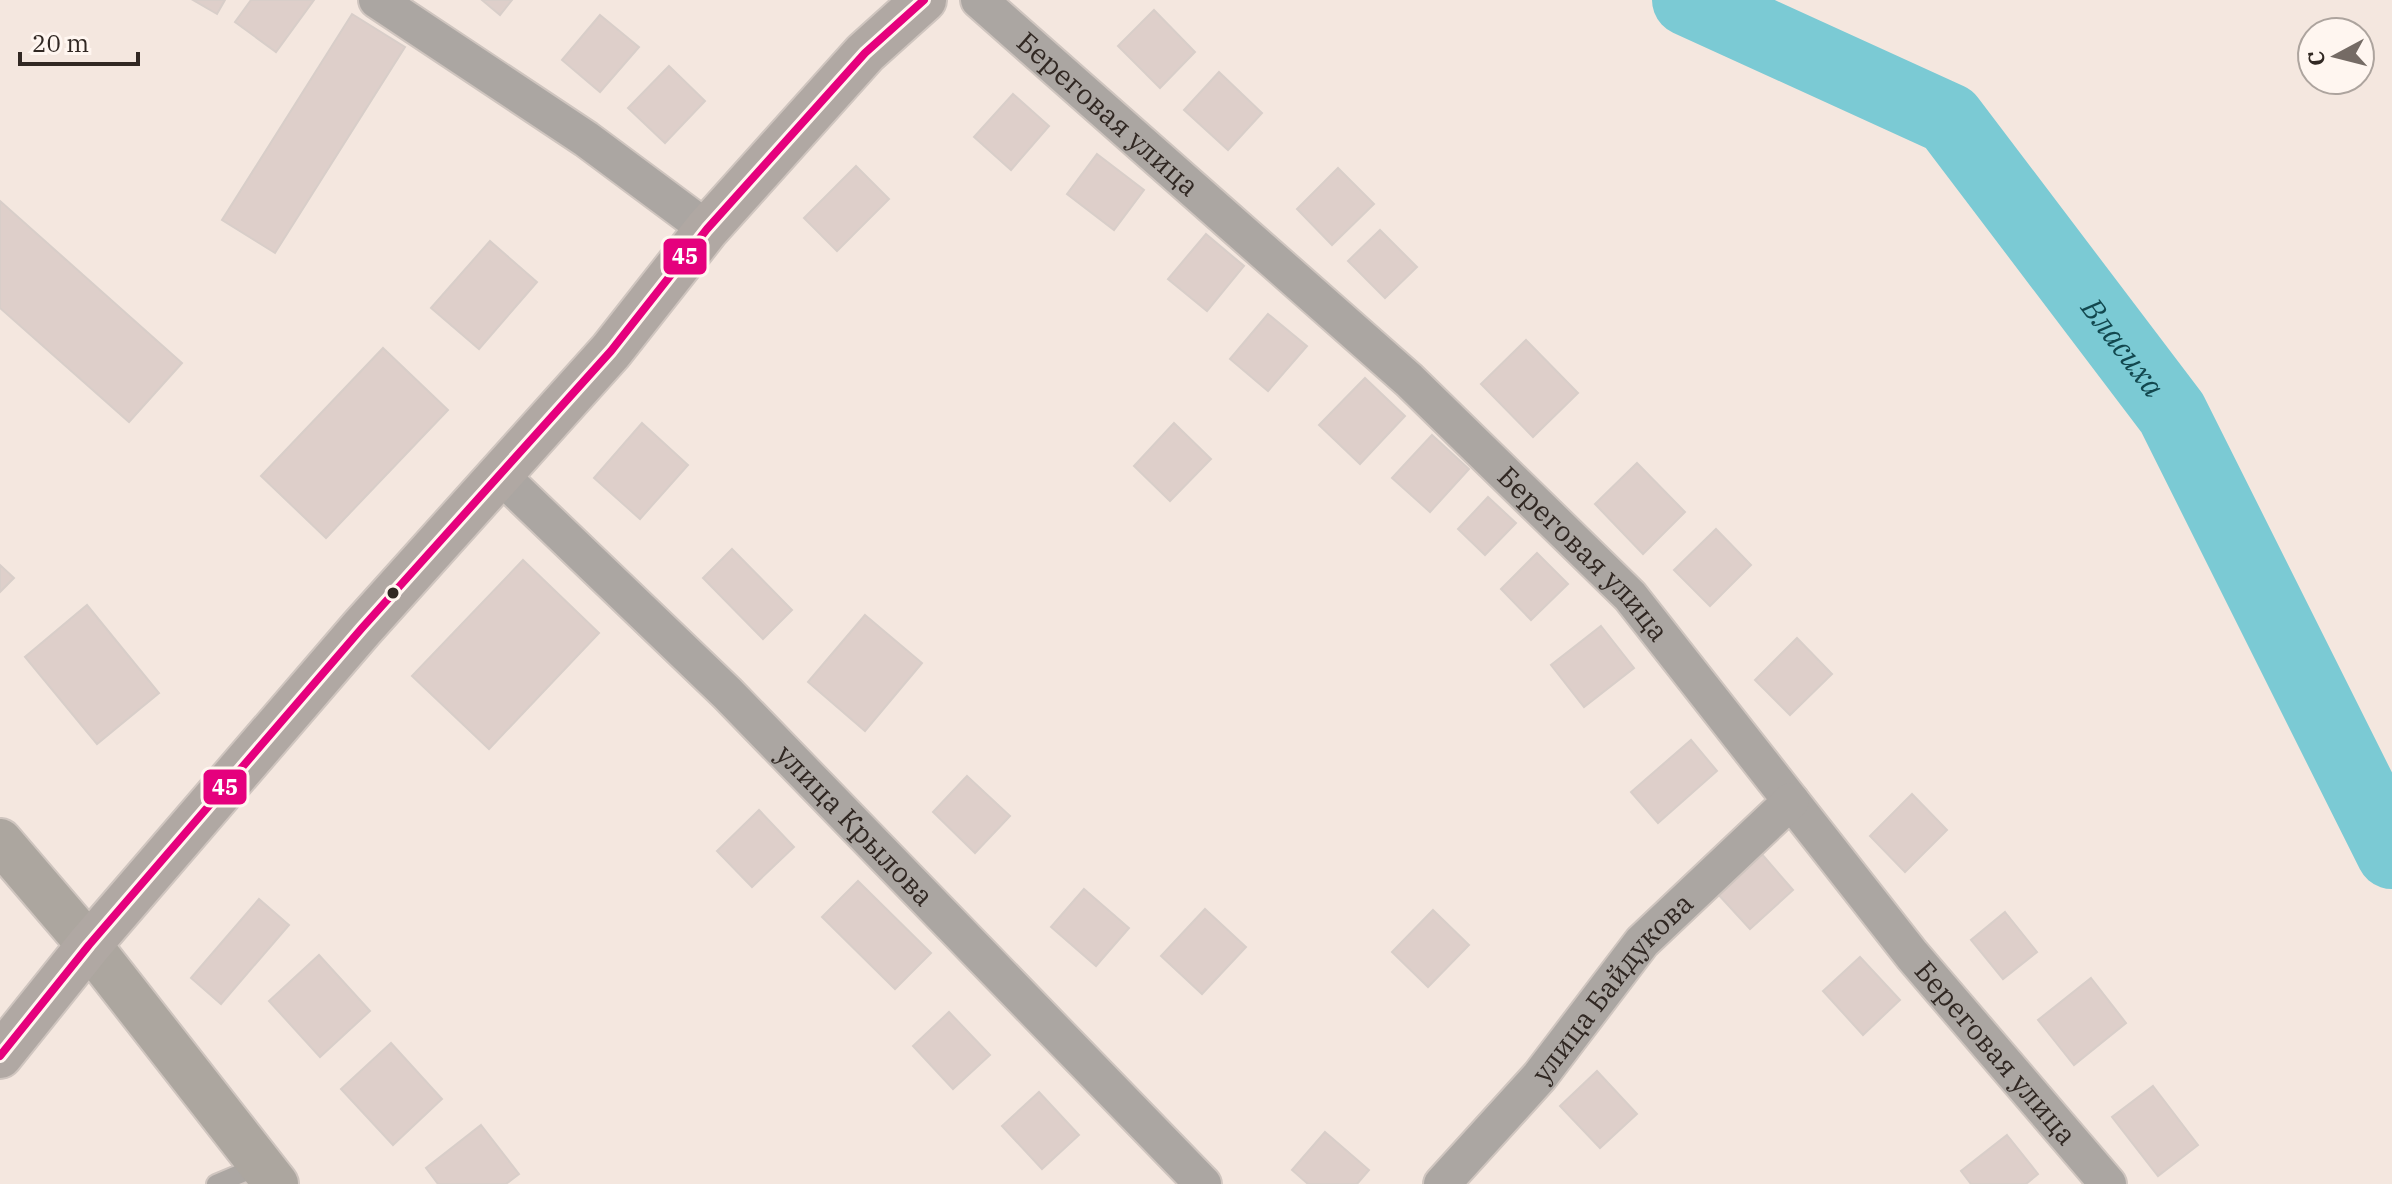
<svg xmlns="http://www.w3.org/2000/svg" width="2392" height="1184" viewBox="0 0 2392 1184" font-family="'IBM Plex Serif',serif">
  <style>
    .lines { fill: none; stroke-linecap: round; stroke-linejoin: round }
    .river { stroke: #7bcad4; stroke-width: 72 }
    .building { fill: #decfca; stroke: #d8cec9; stroke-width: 2 }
    .lane-casing { stroke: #cfc5bf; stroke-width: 22 }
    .street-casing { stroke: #cfc5bf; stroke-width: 40 }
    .secondary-casing { stroke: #cfc5bf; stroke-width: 48 }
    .primary-casing { stroke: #cfc5bf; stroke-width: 48 }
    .lane { stroke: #aba6a2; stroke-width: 18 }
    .street { stroke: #aba6a2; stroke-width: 36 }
    .secondary { stroke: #aca69f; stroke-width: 44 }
    .primary { stroke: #b0a8a3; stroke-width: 44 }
    .bus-1-casing { stroke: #fff6f0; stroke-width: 14 }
    .bus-1 { stroke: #e5007d; stroke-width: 8 }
    .bus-dot { fill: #312823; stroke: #fff6f0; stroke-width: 3 }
    .labels { text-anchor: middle; stroke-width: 7; stroke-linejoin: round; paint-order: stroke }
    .street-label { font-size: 28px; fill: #312823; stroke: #fff6f0 }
    .water-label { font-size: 30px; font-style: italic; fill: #12474e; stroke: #fff6f0 }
    .line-badge { stroke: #fff6f0; stroke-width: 3 }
    .badge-label { font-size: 22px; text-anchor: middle; font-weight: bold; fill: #fff }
  </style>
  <rect width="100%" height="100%" fill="#f4e7df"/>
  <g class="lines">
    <path class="river" id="s1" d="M1688,0l261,119 223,294 220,440"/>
  </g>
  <path class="building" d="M193,0h32l-8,14z
    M251,0h63l-38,52 -41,-30z
    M482,0h30l-12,15z
    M1154,10l41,42 -35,36 -42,-42z
    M352,14l53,33 -130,206 -53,-33z
    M600,15l39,32 -39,45 -38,-32z
    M669,66l36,35 -40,42 -37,-35z
    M1219,72l43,41 -34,37 -44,-40z
    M1013,94l36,32 -38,44 -37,-33z
    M1097,154l47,36 -30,40 -47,-36z
    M856,166l33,33 -52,52 -33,-33z
    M1338,168l36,36 -42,41 -35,-36z
    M0,201l182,162 -53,59 -129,-114z
    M1380,230l37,37 -32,31 -37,-37z
    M1206,234l38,32 -37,45 -39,-32z
    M490,241l47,41 -58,67 -48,-41z
    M1268,314l39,32 -39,45 -38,-32z
    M1526,340l52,53 -45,44 -52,-53z
    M383,348l65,62 -122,128 -65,-62z
    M1365,378l40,38 -45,48 -41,-39z
    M642,423l46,42 -48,54 -46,-41z
    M1174,423l37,36 -41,42 -36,-35z
    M1432,435l37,34 -39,43 -38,-34z
    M1637,463l48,49 -42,42 -48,-50z
    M1488,497l28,26 -31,32 -27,-26z
    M1716,529l35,36 -41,41 -36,-36z
    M732,549l60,61 -29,29 -60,-61z
    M1537,553l31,31 -37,36 -30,-31z
    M523,560l76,73 -110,116 -77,-73z
    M0,565l14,13 -14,14z
    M87,605l72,88 -62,51 -72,-87z
    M865,615l57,48 -57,68 -57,-49z
    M1601,626l33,42 -50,39 -33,-42z
    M1797,638l35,36 -42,41 -35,-35z
    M1691,740l26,31 -59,52 -27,-31z
    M967,776l43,40 -35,37 -42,-41z
    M1912,794l35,36 -42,42 -35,-36z
    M759,810l35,37 -42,40 -35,-36z
    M1760,852l33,38 -43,39 -34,-37z
    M858,881l73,72 -36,36 -73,-72z
    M1084,889l45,39 -33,38 -45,-39z
    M259,899l30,26 -68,79 -30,-26z
    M1205,909l41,38 -44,47 -41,-38z
    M1433,910l36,35 -41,42 -36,-35z
    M2005,912l32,40 -34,27 -32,-39z
    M319,955l51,56 -50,46 -51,-56z
    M1860,957l40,43 -37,35 -40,-44z
    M2091,978l35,45 -52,42 -36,-45z
    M949,1012l41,43 -37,34 -40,-43z
    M391,1043l51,56 -49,46 -52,-56z
    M1597,1071l40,43 -37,34 -40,-42z
    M2153,1086l45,59 -40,31 -46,-59z
    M1039,1092l40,43 -37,34 -40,-43z
    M481,1125l38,49 -13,10h-68l-12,-16z
    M1325,1132l44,38 -12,14h-49l-16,-14z
    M2007,1135l31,39 -12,10h-55l-10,-13z"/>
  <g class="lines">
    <defs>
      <path id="lane" d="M216,1184l45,-19"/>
      <g id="street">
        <path d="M377,0l209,139 121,90"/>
        <path id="s2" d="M979,0l430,380 221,216 282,359 196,229"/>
        <path id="s3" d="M499,474l228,219 476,491"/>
        <path id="s4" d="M1442,1184l98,-108 102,-134 149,-141"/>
      </g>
      <path id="secondary" d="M0,841l89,104 187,239"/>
      <path id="primary" d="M0,1056l89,-111 273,-317 249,-277 96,-122 158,-176 59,-53"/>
    </defs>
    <use href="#lane" class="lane-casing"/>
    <use href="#street" class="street-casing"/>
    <use href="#secondary" class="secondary-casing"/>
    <use href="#primary" class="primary-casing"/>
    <use href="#lane" class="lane"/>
    <use href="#street" class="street"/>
    <use href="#secondary" class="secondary"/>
    <use href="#primary" class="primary"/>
    <defs>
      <path id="bus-1" d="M0,1056l89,-111 273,-317 249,-277 96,-122 158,-176 59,-53"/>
    </defs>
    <use href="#bus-1" class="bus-1-casing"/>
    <use href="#bus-1" class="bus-1"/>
  </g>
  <circle class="bus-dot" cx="393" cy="593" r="7"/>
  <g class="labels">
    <g class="street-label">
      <text dy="10" stroke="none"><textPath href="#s2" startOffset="172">Береговая улица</textPath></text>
      <text dy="10" stroke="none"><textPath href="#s2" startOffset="820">Береговая улица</textPath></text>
      <text dy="10" stroke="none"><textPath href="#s3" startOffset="500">улица Крылова</textPath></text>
      <text dy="10" stroke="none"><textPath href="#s4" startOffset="260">улица Байдукова</textPath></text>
      <text dy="10" stroke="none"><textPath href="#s2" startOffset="1468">Береговая улица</textPath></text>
    </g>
    <g class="water-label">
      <text dy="10" stroke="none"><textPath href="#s1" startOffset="574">Власиха</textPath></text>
    </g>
  </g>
  <g class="line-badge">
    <rect x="662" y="237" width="46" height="39" rx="8" fill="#e5007d"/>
    <rect x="202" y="768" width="46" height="38" rx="8" fill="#e5007d"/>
  </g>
  <g class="badge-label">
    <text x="685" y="264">45</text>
    <text x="225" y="795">45</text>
  </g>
  <g transform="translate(2336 56) rotate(263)"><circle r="38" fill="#fff6f0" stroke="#ada49e" stroke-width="2"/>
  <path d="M0-6L14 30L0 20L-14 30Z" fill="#756b65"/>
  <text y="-12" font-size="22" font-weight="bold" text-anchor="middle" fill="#312823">С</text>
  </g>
  <path d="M20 52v12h118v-12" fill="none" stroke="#312823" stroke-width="4"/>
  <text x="32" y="52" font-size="24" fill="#312823" stroke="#fff6f0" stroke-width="6" paint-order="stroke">20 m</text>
</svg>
